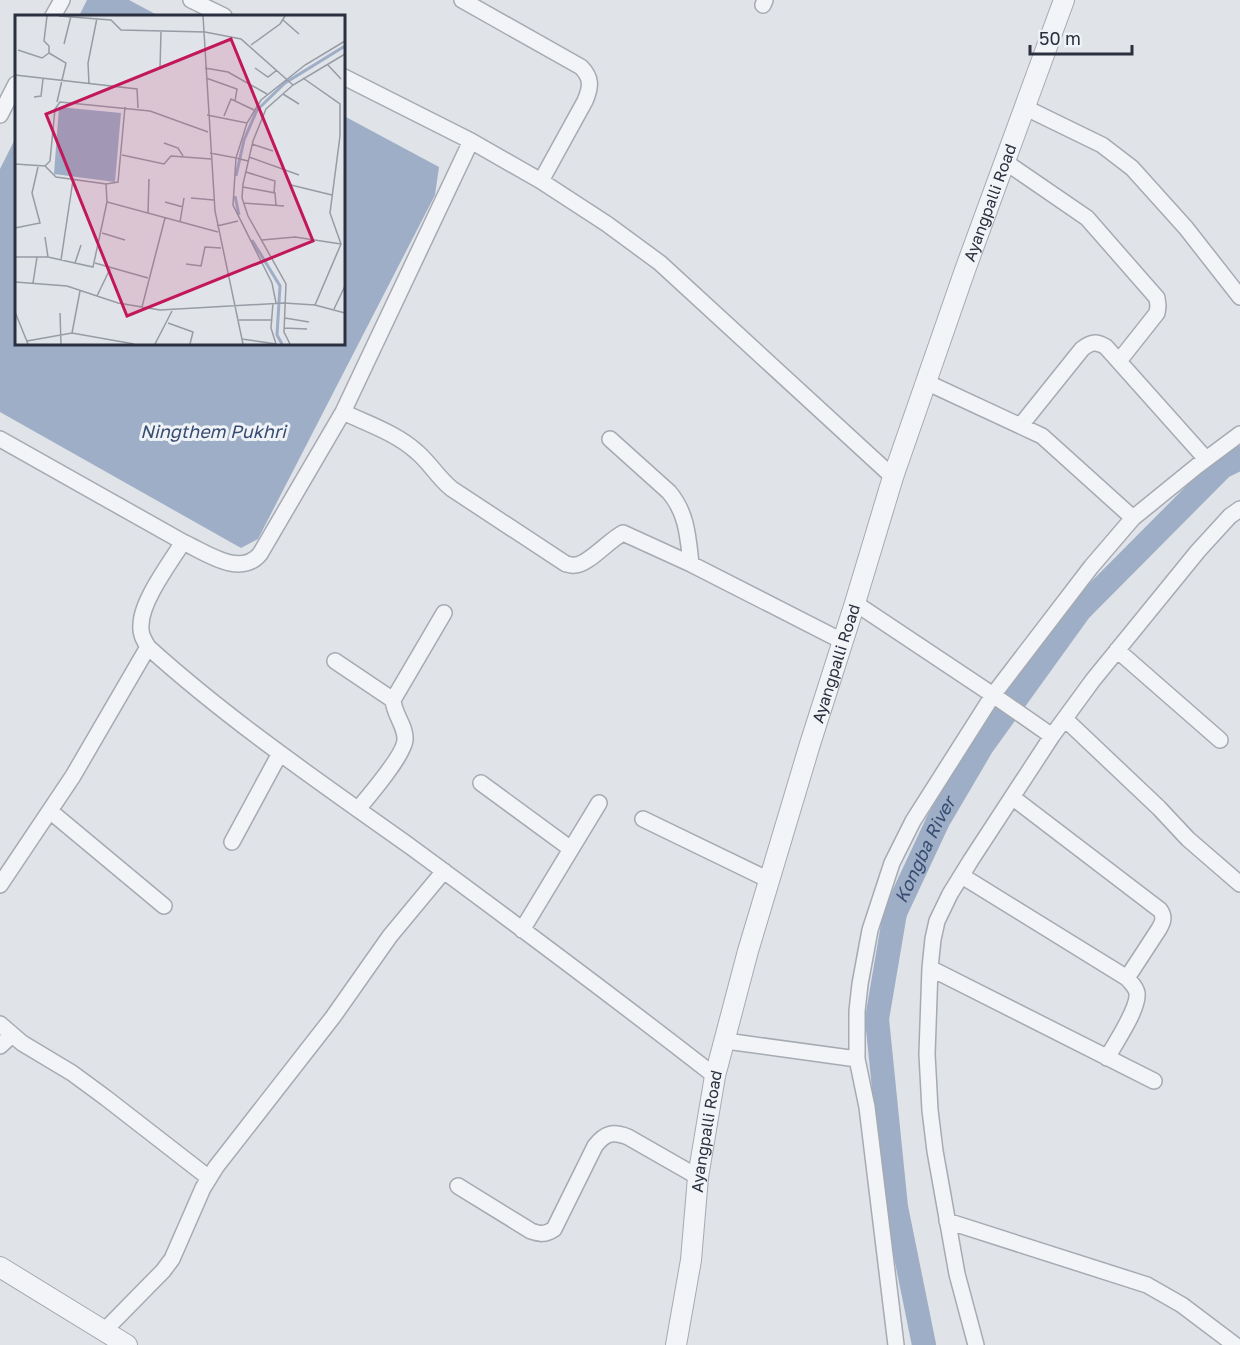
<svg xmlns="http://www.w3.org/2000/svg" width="1240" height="1345" viewBox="0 0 1240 1345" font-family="'Golos Text',sans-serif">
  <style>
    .water { fill: #9daec6 }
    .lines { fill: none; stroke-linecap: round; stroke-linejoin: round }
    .river { stroke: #9daec6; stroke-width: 24 }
    .minor-casing { stroke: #a6aab2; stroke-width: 18 }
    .tertiary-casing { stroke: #a6aab2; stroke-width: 22 }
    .minor { stroke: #f3f4f7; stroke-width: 15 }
    .tertiary { stroke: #f3f4f7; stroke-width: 20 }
    .labels { text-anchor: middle; stroke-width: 6; stroke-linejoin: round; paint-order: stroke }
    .street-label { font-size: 16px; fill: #2a303f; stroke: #eff2f6 }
    .water-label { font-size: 18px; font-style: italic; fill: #364c71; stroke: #eff2f6 }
    .inset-river { fill: none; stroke: #9daec6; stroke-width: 3 }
    .inset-road { fill: none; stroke: #979ba4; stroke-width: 1.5 }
    .view { fill: #c2185b; fill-opacity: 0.15; stroke: #c2185b; stroke-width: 3 }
    .inset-edge { fill: none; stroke: #2a303f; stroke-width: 3 }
  </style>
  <rect width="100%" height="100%" fill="#e0e3e8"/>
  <path class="water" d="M87,0h42l30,16h-80z
    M344,116l95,51 -4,28 -177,344 -17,9 -241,-136v-243l16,-32v207h328z"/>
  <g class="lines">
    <path class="river" id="s1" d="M924,1345l-28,-138 -19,-188 18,-106 43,-92 44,-75 98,-136 142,-143 18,-9"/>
    <defs>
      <path id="minor" d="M191,0l33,16
        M462,0l119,67c11,11 10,20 4,34l-44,80
        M763,5l2,-5
        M53,16l9,-16
        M344,77l127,64 70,40 66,43 53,39 233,214
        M1024,107l78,38 30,23 54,60 54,69
        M0,115l16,-31
        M1004,161l83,57 70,80 1,8 -1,7 -38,48
        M926,382l116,54 91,82
        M343,412c25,12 53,21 74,40 13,11 21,26 35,37l114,75c3,0 6,2 9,1 13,0 34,-25 48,-32l68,31 151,77
        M1021,425l61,-76c9,-7 14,-8 24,-2l100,112
        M0,439l183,103c-13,21 -42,59 -42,83 -1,9 3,15 7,22 82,74 173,136 263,200 102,75 204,151 304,229
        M610,439l59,53c18,21 19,45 22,72
        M183,542c22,10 57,36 77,12l83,-142 128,-271
        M855,603l138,92 98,-128 42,-49 64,-52 43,-32
        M1117,650l103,90
        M335,661l58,39
        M1065,719l94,89 29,31 52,45
        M481,783l90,66
        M1012,797l148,113c5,7 3,12 -1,19l-32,49
        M358,809c11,-13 46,-54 47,-69 1,-14 -11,-25 -12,-40l51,-87
        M50,811l114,95
        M643,819l126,61
        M232,842l47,-87
        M962,876l165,102c4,5 9,9 10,15 2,16 -22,50 -30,65
        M0,885l73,-109 75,-129
        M522,930l77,-127
        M930,968l224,113
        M0,1024l22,19 50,30 34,25 103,80
        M726,1041l131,18
        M0,1046l12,-11
        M458,1186l73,45c9,3 14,4 23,-2l41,-83c10,-13 18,-15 33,-9l70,40
        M947,1221l200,64 35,20 53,40
        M104,1331l59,-60 9,-12 31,-71 13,-21 117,-150 57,-81 54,-65
        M896,1345l-29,-238 -10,-48v-48l3,-27 10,-54 22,-67 21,-42 80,-126 59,41
        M976,1345l-19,-71 -22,-123 -5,-41 -3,-56 3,-86 3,-29 4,-18 13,-27 21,-34 81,-124 41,-56 105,-129 32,-35 10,-7"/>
      <g id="tertiary">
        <path d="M0,1267l127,78"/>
        <path id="s2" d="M676,1345l15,-85 7,-83 17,-101 33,-125 62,-207 45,-141 38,-126 72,-207 99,-270"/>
      </g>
    </defs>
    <use href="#minor" class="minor-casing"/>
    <use href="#tertiary" class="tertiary-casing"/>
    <use href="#minor" class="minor"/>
    <use href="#tertiary" class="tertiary"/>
  </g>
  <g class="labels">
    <g class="street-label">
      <text dy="6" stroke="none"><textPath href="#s2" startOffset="1188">Ayangpalli Road</textPath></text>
      <text dy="6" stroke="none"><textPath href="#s2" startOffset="702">Ayangpalli Road</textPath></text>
      <text dy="6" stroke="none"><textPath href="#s2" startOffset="216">Ayangpalli Road</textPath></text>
    </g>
    <g class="water-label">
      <text x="213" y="438">Ningthem Pukhri</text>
      <text dy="6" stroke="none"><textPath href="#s1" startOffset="507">Kongba River</textPath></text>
    </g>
  </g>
  <g transform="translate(15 15)">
    <rect width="330" height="330" fill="#e0e3e8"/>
    <path d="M44,92l62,6 -6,69 -61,-8z" fill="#9daec6"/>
    <path class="inset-river" d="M221,161l8,-36 13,-30 28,-27 60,-37M220,181l4,19M237,225l28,46 -3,49 5,9"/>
    <path class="inset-road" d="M32,1l-3,25 5,5v7l17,10 -9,39M44,1l52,4 10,10 84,2 36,7 52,46M188,1l12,195 28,133M268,5l16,14M49,29l7,-28M236,30l29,-21 5,-8M3,35l24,8 7,-5M312,49l14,15M190,53l23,4 39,22M240,53l13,9 9,-7M145,54l1,-38M0,60l122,14 1,19M191,63l31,11 -2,12M288,63l37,26v32l-10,77 11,31 -26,61M74,69l-1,-21 9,-45M268,79l16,10M19,82l7,-1 2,-17M192,100l40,8M209,101l7,-17 23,11M149,128l14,5 5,8M237,129l21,7M195,138l26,5 11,-35 14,-23 44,-35 40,-24M107,140l42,9 7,-8 40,3M234,142l50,18M233,146l-12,-3 -3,47 39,78 4,20M0,149l30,2 11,11 50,7 1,18 111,30M30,151l5,-5 5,-52 5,-7 90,9 58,21M231,157l29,9 -1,12M91,169l12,-2 7,-75M276,170l41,10M228,172l32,6 1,13M176,183l23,2M150,187l18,5M229,188l40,3M133,199l1,-35M165,207l4,-24M202,211l21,-5M0,213l25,-5 -8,-30 6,-26M87,218l23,7M30,222l3,20M247,225l33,-3 46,7M0,242h33l45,10 14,-65M46,245l12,-80M60,248l6,-18M80,248l53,15M171,249l15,2 4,-19 16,1M0,267l52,4 51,17 42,7 124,-7 31,2 30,8M18,268l4,-26M82,281l13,-27M258,288l-2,25 5,16M127,292l23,-89M319,294l11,-23M0,297l13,32M45,298l1,31M270,303l24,4M224,305h32M153,308l25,9 -3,12M269,313l23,1M57,318l8,-42M227,324l34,5M12,326l45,-8 62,11M140,329l17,-33M275,329l-6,-12 2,-48 -38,-68 -6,-18 1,-14 10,-43 13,-32 27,-24 52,-31"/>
    <path class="view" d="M216,24l82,202 -186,75 -81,-202z"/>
    <rect width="330" height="330" class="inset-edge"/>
  </g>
  <path d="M1030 45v9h102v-9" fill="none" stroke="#2a303f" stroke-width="3"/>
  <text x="1039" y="45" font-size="18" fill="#2a303f" stroke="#eff2f6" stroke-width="4.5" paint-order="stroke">50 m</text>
</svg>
